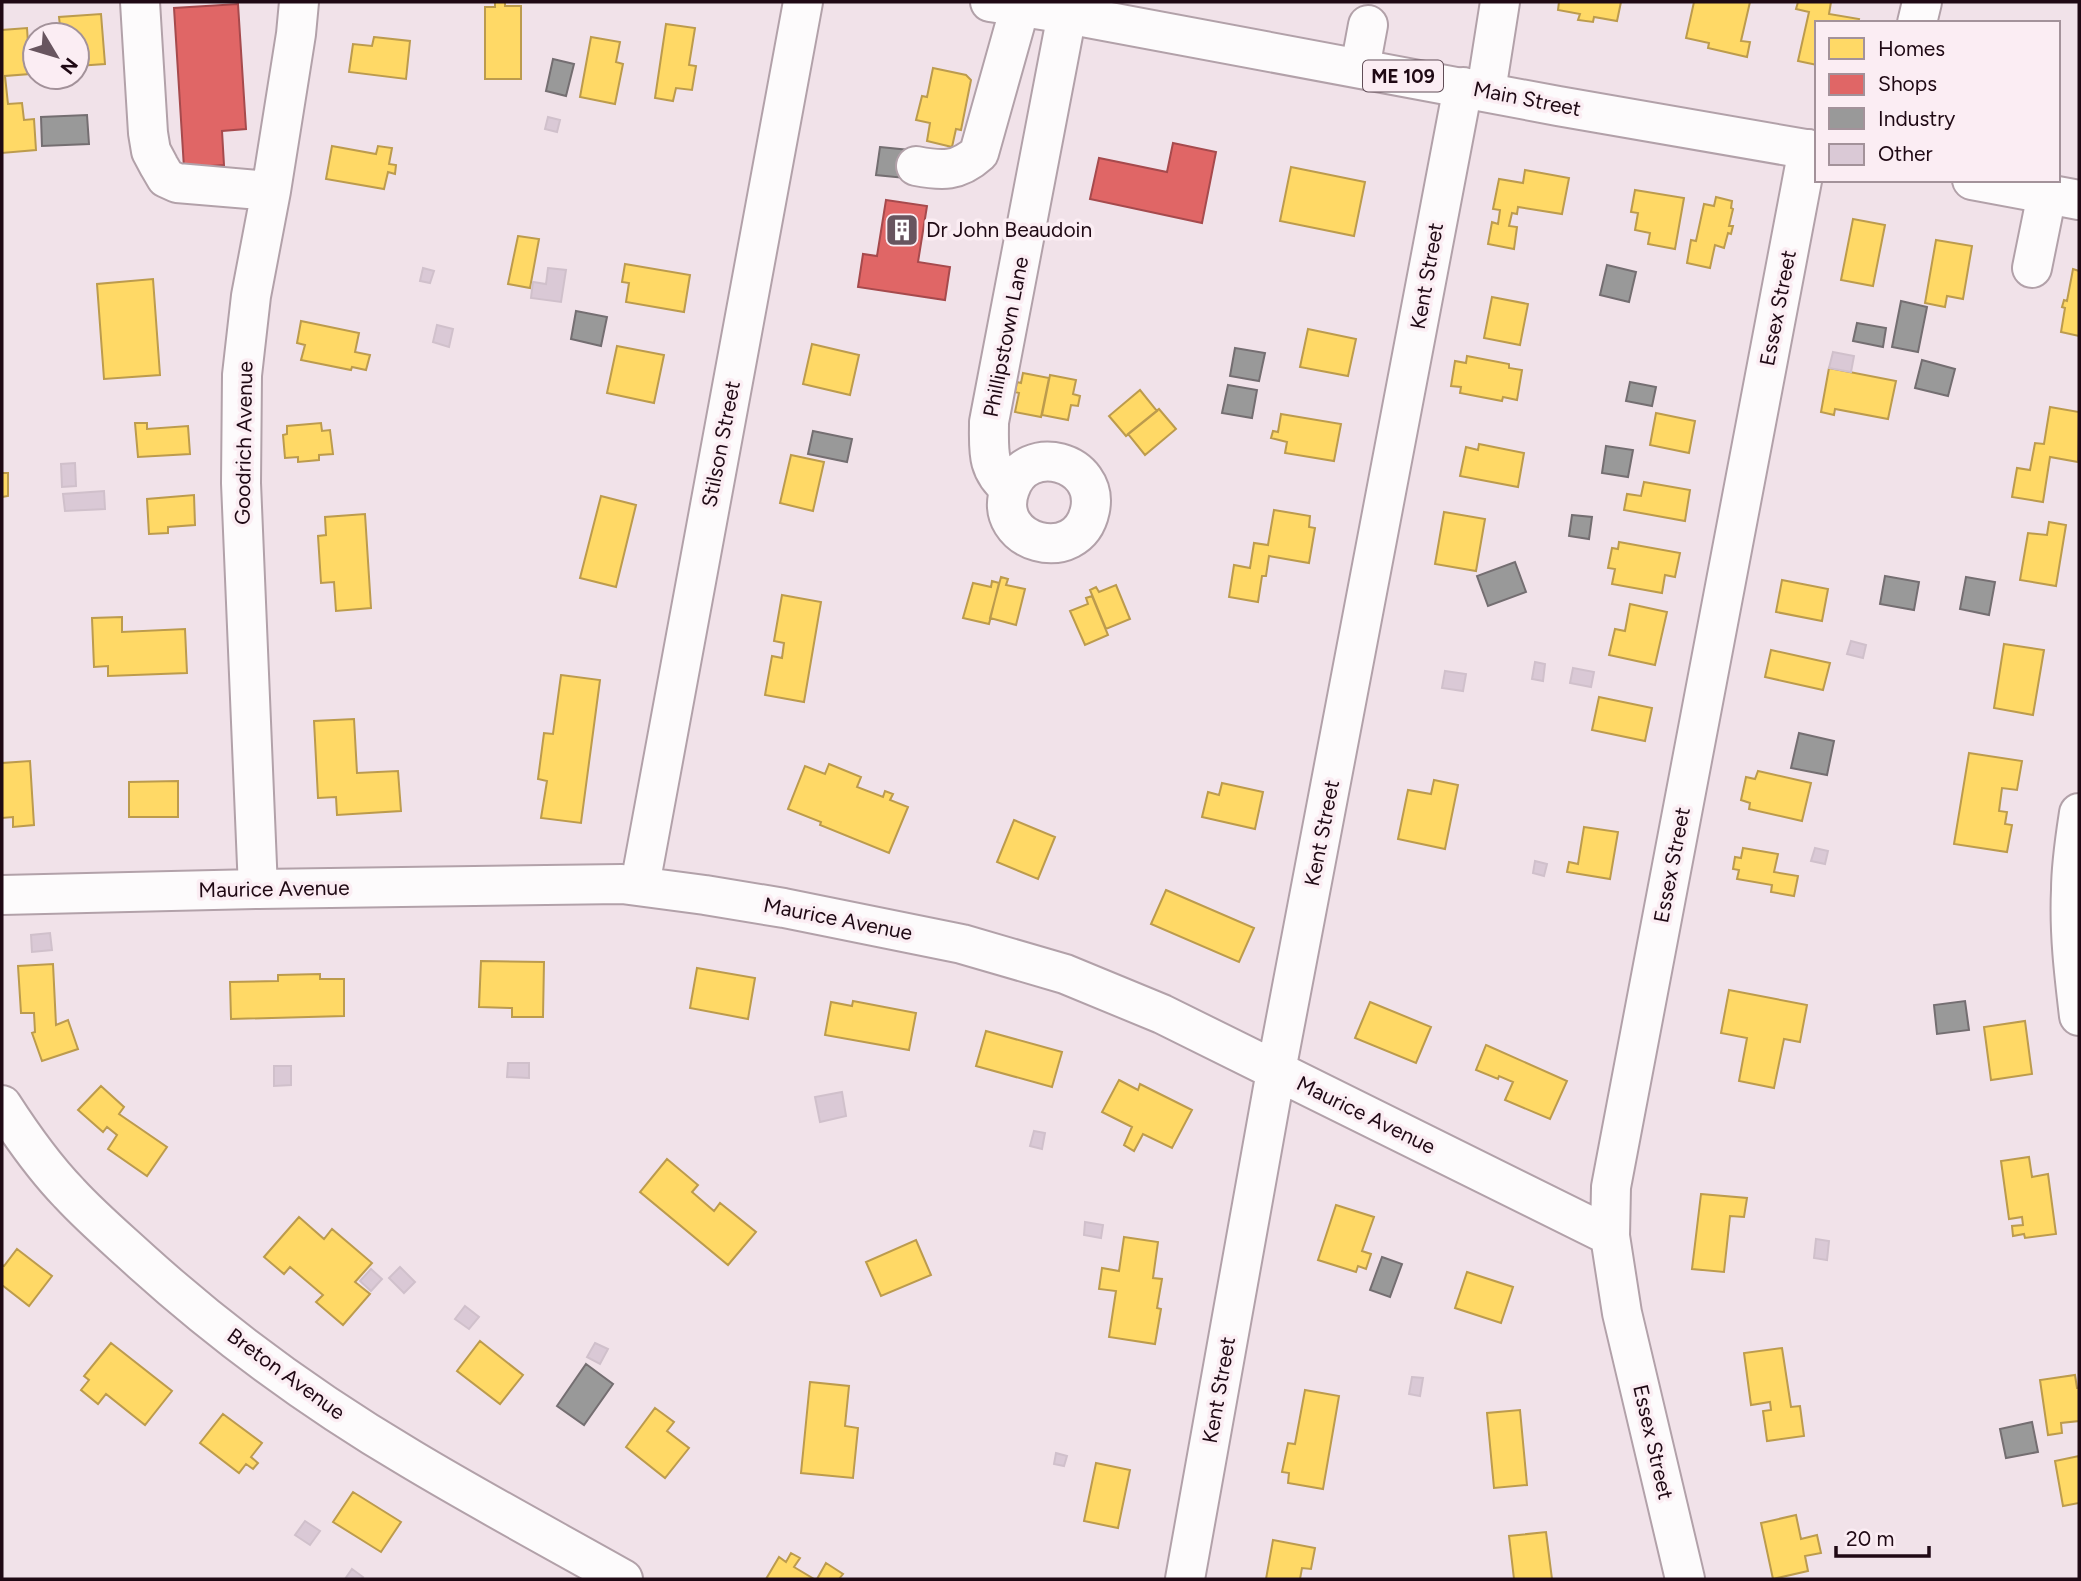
<svg xmlns="http://www.w3.org/2000/svg" width="2081" height="1581" viewBox="0 0 2081 1581" font-family="Figtree,sans-serif">
  <style>
    .homes { fill: #ffd966; stroke: #bc9b4d; stroke-width: 2 }
    .shops { fill: #e06666; stroke: #a64a4d; stroke-width: 2 }
    .industry { fill: #999; stroke: #746e71; stroke-width: 2 }
    .building { fill: #dac9d6; stroke: #d0c0cb; stroke-width: 2 }
    .lines { fill: none; stroke-linecap: round; stroke-linejoin: round }
    .minor-casing { stroke: #b2a1a9; stroke-width: 42 }
    .highway-casing { stroke: #b2a1a9; stroke-width: 42 }
    .minor { stroke: #fdfbfc; stroke-width: 38 }
    .highway { stroke: #fdfbfc; stroke-width: 38 }
    .labels { text-anchor: middle; stroke-width: 7; stroke-linejoin: round; paint-order: stroke }
    .shield { fill: #fbedf3; stroke: #614d57; stroke-width: 2 }
    .shield-label { font-size: 19px; font-weight: bold; fill: #1f0914 }
    .street-label { font-size: 21px; fill: #1f0914; stroke: #fbedf3 }
    .poi-label { font-size: 21px; fill: #1f0914; stroke: #fbedf3; text-anchor: start }
  </style>
  <rect width="100%" height="100%" fill="#f1e2e9"/>
  <path class="homes" d="M495,2h10v4h16v73h-36v-72h10z
    M1559,2h62l-4,19 -23,-4 -1,5 -15,-2 2,-6 -22,-4z
    M1694,2h56l-9,39 9,1 -3,15 -39,-9 1,-5 -23,-5z
    M1798,2h33l-2,12 30,5 -1,4h-41v42l-19,-4 11,-49 -13,-3z
    M101,14l4,50 -28,2v-31h-16l-2,-18z
    M666,24l29,4 -6,37 7,1 -4,24 -16,-2 -3,13 -18,-3z
    M27,28l3,46 -25,2 3,28 14,-1 2,17 10,-1 2,31 -34,3v-123z
    M374,37l36,4 -4,38 -57,-7 4,-28 19,2z
    M591,37l29,5 -4,20 7,2 -8,40 -35,-7z
    M933,68l33,7 5,5 -10,50 -5,-1 -4,18 -25,-6 3,-18 -14,-3 6,-24 5,1z
    M332,146l44,8 2,-8 14,2 -3,16 7,1 -1,9 -7,-2 -4,17 -58,-10z
    M1291,167l74,15 -11,54 -74,-15z
    M1525,170l44,8 -7,36 -44,-7 -1,7 -5,-1 -3,13 8,1 -3,22 -26,-5 4,-22 6,2 2,-14 -7,-1 6,-30 24,4z
    M1635,190l49,8 -9,51 -27,-5 2,-11 -15,-3 3,-17 -7,-1z
    M1716,197l16,4 -1,7 2,1 -4,17h4l-2,8 -3,-1 -4,15 -9,-3 -5,23 -23,-5 4,-23 5,1 8,-37 10,2z
    M1853,219l32,6 -12,61 -32,-6z
    M518,236l21,3 -9,49 -22,-4z
    M1936,240l36,6 -9,53 -16,-3 -2,11 -20,-4z
    M625,264l65,11 -6,37 -58,-10 3,-19 -7,-1z
    M2073,269l6,2v65l-18,-4 4,-24 -3,-1 2,-7 3,1z
    M153,279l7,96 -56,4 -7,-95z
    M1492,297l36,7 -8,41 -36,-7z
    M301,321l58,12 -4,19 15,3 -4,15 -14,-3 -1,3 -50,-10 4,-15 -8,-2z
    M1308,329l48,10 -8,37 -48,-9z
    M812,344l47,11 -9,40 -47,-11z
    M617,346l47,9 -10,48 -47,-10z
    M1467,356l42,8v4l13,2 -5,30 -14,-3 -1,4 -42,-8 1,-6 -10,-1 4,-25 11,2z
    M1829,368l67,13 -8,38 -53,-10 -1,6 -13,-3z
    M1023,373l26,5 -8,39 -26,-5 4,-19 -4,-1 2,-10 4,1z
    M1050,375l26,5 -3,14 7,2 -2,10 -7,-1 -3,15 -26,-5z
    M1140,390l17,21 -31,25 -17,-20z
    M2050,407l29,5 -1,50 -28,-5 -7,45 -31,-5 5,-29 13,2 5,-27 9,1z
    M1159,409l17,20 -31,26 -17,-21z
    M1656,413l39,8 -6,32 -39,-8z
    M1281,414l60,10 -7,37 -49,-8 2,-11 -16,-4 2,-7 5,1z
    M135,423h12v6l41,-3 2,28 -52,3z
    M321,423l1,8 8,-1 3,24 -14,1v5l-21,2v-5l-13,1 -2,-23 4,-1v-8z
    M1479,444l45,9 -6,34 -58,-11 6,-29 12,3z
    M791,455l33,7 -11,49 -33,-8z
    M2,473h6v23l-6,1z
    M1644,482l46,8 -5,31 -61,-11 3,-16 14,2z
    M194,495l1,30 -27,2v6l-19,1 -2,-35z
    M601,496l35,9 -20,82 -36,-9z
    M1274,510l36,6 -1,11 6,1 -6,35 -40,-7 -3,20h-4l-4,26 -29,-5 5,-32 16,3 4,-25 14,2z
    M1444,512l41,7 -9,52 -41,-7z
    M365,514l6,94 -35,3 -2,-29 -13,1 -3,-47 8,-1 -1,-18z
    M2049,522l17,3 -10,61 -36,-6 8,-47 19,2z
    M1619,542l61,11 -5,24 -10,-2 -3,18 -50,-9 3,-15 -7,-1 4,-20 6,1z
    M1001,577l7,2 -2,6 19,4 -9,36 -26,-7z
    M1782,580l46,9 -6,32 -46,-9z
    M992,581l7,2 -10,41 -26,-6 10,-35 18,4z
    M1116,585l14,34 -24,10 -16,-39 6,-3 3,5z
    M782,595l39,7 -17,100 -39,-7 7,-39 10,2 2,-15 -10,-2z
    M1092,596l16,39 -23,10 -15,-34 18,-7 -2,-6z
    M1630,604l37,8 -12,53 -46,-10 6,-26 10,2z
    M122,617v15l63,-3 2,44 -79,3v-10l-14,1 -2,-49z
    M2004,644l40,6 -11,65 -39,-7z
    M1771,650l59,13 -7,27 -58,-13z
    M561,675l39,5 -19,143 -40,-5 6,-37 -9,-2 6,-46 9,1z
    M1599,697l53,11 -7,33 -53,-11z
    M354,719l3,54 41,-2 3,40 -64,4 -1,-18 -18,1 -4,-77z
    M1969,753l53,8 -5,29 -15,-2 -3,23 8,1 -2,12 7,1 -5,27 -53,-8z
    M30,761l4,64 -21,2v-10l-11,1v-55z
    M829,764l32,13 -4,10 26,10 2,-6 8,3 -3,6 18,7 -19,46 -69,-28 1,-3 -33,-13 17,-43 20,8z
    M1758,771l53,12 -9,38 -53,-12 1,-6 -9,-3 5,-23 9,2z
    M1434,780l24,5 -13,64 -47,-10 10,-49 23,4z
    M178,781v36h-49v-35z
    M1222,783l41,9 -8,37 -53,-12 6,-25 11,3z
    M1014,820l41,17 -17,42 -41,-17z
    M1584,827l34,5 -8,47 -43,-7 2,-10 9,2z
    M1743,848l35,6 -4,18 24,4 -4,20 -23,-4 1,-7 -35,-6 2,-9 -6,-1 2,-12 6,1z
    M1166,890l88,38 -15,34 -88,-38z
    M481,961l63,1 -1,55h-31v-9l-33,-1z
    M53,964l3,61 12,-5 10,29 -36,12 -10,-28 3,-1 -1,-19h-13l-3,-47z
    M697,968l58,10 -7,41 -58,-11z
    M320,974v5h24v37l-113,3 -1,-37 48,-1v-6z
    M1729,990l78,15 -7,37 -16,-3 -10,49 -35,-7 8,-43 -26,-5z
    M853,1001l63,12 -7,37 -84,-15 6,-33 21,4z
    M1370,1002l61,25 -15,36 -61,-25z
    M2025,1021l7,53 -41,6 -7,-53z
    M986,1031l76,21 -10,35 -76,-21z
    M1486,1045l81,36 -17,38 -45,-19 8,-18 -14,-6 -1,3 -22,-9z
    M1119,1080l19,10 2,-6 52,26 -20,38 -29,-14 -9,17 -10,-6 8,-18 -30,-15z
    M101,1086l23,21 -5,7 48,33 -20,29 -39,-27 9,-14 -10,-8 -4,5 -25,-22z
    M2029,1157l3,20 16,-3 8,60 -31,4 -1,-4 -11,2 -1,-10 11,-1 -1,-8 -13,2 -8,-58z
    M667,1159l31,26 -6,7 22,19 6,-8 36,29 -28,33 -88,-73z
    M1701,1194l46,4 -3,19 -14,-1 -6,56 -32,-3z
    M1336,1205l38,12 -12,34 9,3 -5,15 -8,-3 -2,6 -38,-12z
    M299,1217l25,22 8,-10 40,34 -17,19 15,12 -27,31 -27,-23 7,-7 -33,-28 -6,7 -20,-17z
    M1124,1237l34,5 -5,36 9,1 -5,29 4,1 -6,35 -46,-7 7,-46 -17,-2 3,-21 17,3z
    M916,1240l15,35 -50,21 -15,-34z
    M17,1249l35,27 -23,30 -27,-21v-20l2,1z
    M1467,1272l46,15 -12,36 -46,-15z
    M480,1341l43,34 -23,29 -43,-33z
    M111,1343l61,48 -27,34 -39,-31 -8,10 -17,-14 8,-10 -5,-4z
    M1782,1348l9,59 9,-1 4,30 -37,5 -4,-30 8,-1 -1,-8 -19,3 -7,-52z
    M2075,1375l2,13h2v33l-18,2 1,10 -14,2 -8,-55z
    M810,1382l39,4 -4,40 13,2 -5,50 -52,-5z
    M1305,1390l34,6 -16,93 -35,-6 1,-10 -7,-1 6,-29 7,1z
    M655,1408l19,14 -7,9 22,17 -24,30 -39,-31z
    M1520,1410l7,75 -33,3 -7,-75z
    M223,1414l39,29 -11,14 7,6 -5,6 -7,-5 -7,9 -39,-30z
    M2079,1456v47l-16,3 -8,-45z
    M1096,1463l34,7 -12,58 -34,-7z
    M353,1492l48,30 -20,30 -48,-30z
    M1796,1515l5,24 16,-4 4,18 -16,3 3,15 -35,8 -12,-56z
    M1546,1532l6,47h-38l-5,-43z
    M1273,1540l42,8 -4,21 -9,-1 -2,11h-34z
    M791,1553l9,5 -6,9 20,12h-48l13,-22 7,5z
    M826,1563l17,11 -4,5h-22z"/>
  <path class="shops" d="M238,4l8,125 -24,2 2,34 -40,3 -10,-160z
    M1173,143l43,9 -14,71 -112,-24 9,-41 68,14z
    M886,200l41,6 -9,56 32,5 -5,33 -87,-13 5,-33 14,2z"/>
  <path class="industry" d="M553,59l21,5 -8,32 -20,-5z
    M87,115l2,29 -47,2 -1,-29z
    M880,147l29,3 -4,28 -29,-3z
    M1607,265l29,7 -7,30 -29,-7z
    M1901,301l26,6 -9,45 -26,-5z
    M576,311l31,6 -6,29 -30,-7z
    M1857,323l29,5 -3,19 -30,-6z
    M1235,348l30,5 -6,28 -29,-5z
    M1922,360l33,9 -7,27 -33,-8z
    M1630,382l26,5 -4,19 -26,-5z
    M1228,385l29,5 -5,28 -30,-5z
    M813,431l39,8 -5,23 -39,-8z
    M1606,446l27,4 -5,27 -26,-4z
    M1572,515l20,2 -3,22 -20,-3z
    M1515,562l11,30 -38,14 -11,-30z
    M1885,576l34,6 -5,28 -34,-6z
    M1966,577l29,5 -6,33 -29,-6z
    M1799,733l35,8 -7,34 -36,-7z
    M1965,1001l4,29 -32,4 -3,-29z
    M1382,1257l20,7 -12,33 -20,-7z
    M586,1364l27,20 -29,41 -27,-19z
    M2032,1422l6,30 -32,6 -6,-29z"/>
  <path class="building" d="M548,117l12,3 -3,12 -12,-3z
    M423,268l11,3 -4,12 -10,-2z
    M548,268l18,2 -5,32 -30,-4 2,-16 13,2z
    M437,325l16,4 -4,18 -16,-5z
    M1833,352l21,4 -3,16 -22,-4z
    M75,463l1,23 -14,1 -1,-23z
    M104,491l1,18 -40,2 -2,-17z
    M1851,641l15,4 -3,13 -16,-4z
    M1535,662l10,2 -2,17 -11,-2z
    M1573,668l21,4 -3,15 -21,-4z
    M1445,671l21,3 -3,17 -21,-3z
    M1815,848l13,3 -3,13 -14,-3z
    M1535,861l12,3 -3,12 -11,-3z
    M50,933l2,17 -20,2 -1,-17z
    M508,1063h21v15l-22,-1z
    M274,1066h17v19l-17,1z
    M842,1092l4,24 -26,6 -5,-25z
    M1034,1131l11,2 -3,16 -12,-3z
    M1085,1222l18,3 -2,13 -17,-3z
    M1816,1239l13,2 -2,19 -13,-2z
    M400,1267l15,15 -11,11 -15,-15z
    M371,1269l11,10 -11,12 -11,-10z
    M465,1306l14,11 -10,12 -14,-10z
    M595,1343l13,6 -8,15 -13,-7z
    M1412,1377l11,1 -3,18 -11,-2z
    M1056,1453l11,3 -3,10 -10,-2z
    M305,1521l15,10 -10,14 -15,-10z
    M352,1569l11,8 -2,2h-16z"/>
  <g class="lines">
    <defs>
      <path id="minor" d="M140,2l8,131 3,18 8,15 7,12 11,5 94,8
        M1917,23l5,-21
        M1360,68l8,-43
        M1486,91l14,-89
        M916,166c26,5 42,6 63,-13l41,-146
        M2032,268l15,-74
        M1010,489c16,-48 90,-28 80,21 -12,58 -100,33 -80,-21 -24,-20 -21,-38 -21,-67l78,-408
        M2079,813c-4,26 -8,51 -8,77 -2,42 3,84 8,126
        M640,885l163,-883
        M258,889l-17,-406 1,-108 9,-79 20,-105 25,-157 3,-32
        M2,895l256,-6 364,-5 83,11 79,13 178,36 103,30 97,40 448,222
        M2,1105c20,31 41,61 67,88 23,25 48,46 73,69 82,74 174,141 269,197 70,42 141,80 212,120
        M1185,1579l91,-508 187,-984
        M1685,1579l-63,-266 -12,-77 1,-49 197,-1038"/>
      <path id="highway" d="M990,2l77,12 491,92 259,45
        M1972,180l107,20"/>
    </defs>
    <use href="#minor" class="minor-casing"/>
    <use href="#highway" class="highway-casing"/>
    <use href="#minor" class="minor"/>
    <use href="#highway" class="highway"/>
  </g>
  <defs>
    <symbol id="building-square" viewBox="-11 -11 22 22"><rect x="-9" y="-9" width="18" height="18" rx="4" fill="#68555f" stroke="#fbedf3"/><path d="M-4-6H4V6H1V3H-1V6H-4ZM-2.5-4.3h1.7v1.8h-1.7ZM.8-4.3h1.7v1.8H.8ZM-2.5-1h1.7V.8h-1.7ZM.8-1h1.7V.8H.8Z" fill="#fff"/></symbol>
  </defs>
  <g fill-rule="evenodd">
    <use href="#building-square" x="883" y="211" width="38" height="38"/>
  </g>
  <g class="labels">
    <rect class="shield" x="1363" y="60.5" width="80" height="31" rx="5"/>
    <g class="shield-label">
      <text x="1403" y="83">ME 109</text>
    </g>
    <g class="street-label">
      <text transform="translate(1527 99) rotate(11)" y="7">Main Street</text>
      <text transform="translate(1427 276) rotate(-80)" y="7">Kent Street</text>
      <text transform="translate(1778 308) rotate(-79)" y="7">Essex Street</text>
      <text transform="translate(1006 337) rotate(-79)" y="7">Phillipstown Lane</text>
      <text transform="translate(244 443) rotate(-89)" y="7">Goodrich Avenue</text>
      <text transform="translate(721 444) rotate(-79)" y="7">Stilson Street</text>
      <text transform="translate(1322 833) rotate(-79)" y="7">Kent Street</text>
      <text transform="translate(1672 865) rotate(-79)" y="7">Essex Street</text>
      <text transform="translate(274 889) rotate(-1)" y="7">Maurice Avenue</text>
      <text transform="translate(838 919) rotate(11)" y="7">Maurice Avenue</text>
      <text transform="translate(1366 1115) rotate(26)" y="7">Maurice Avenue</text>
      <text transform="translate(286 1374) rotate(36)" y="7">Breton Avenue</text>
      <text transform="translate(1219 1390) rotate(-80)" y="7">Kent Street</text>
      <text transform="translate(1653 1442) rotate(77)" y="7">Essex Street</text>
    </g>
    <g class="poi-label">
      <text x="926" y="237">Dr John Beaudoin</text>
    </g>
  </g>
  <rect width="2081" height="1581" fill="none" stroke="#1f0914" stroke-width="7"/>
  <rect x="1815" y="21" width="245" height="161" fill="#fbedf3" stroke="#a3929a" stroke-width="2"/>
  <rect x="1829" y="38" width="35" height="21" fill="#ffd966" stroke="#a3929a" stroke-width="2"/>
  <text x="1878" y="56" font-size="21" fill="#1f0914">Homes</text>
  <rect x="1829" y="74" width="35" height="21" fill="#e06666" stroke="#a3929a" stroke-width="2"/>
  <text x="1878" y="91" font-size="21" fill="#1f0914">Shops</text>
  <rect x="1829" y="108" width="35" height="21" fill="#999999" stroke="#a3929a" stroke-width="2"/>
  <text x="1878" y="126" font-size="21" fill="#1f0914">Industry</text>
  <rect x="1829" y="144" width="35" height="21" fill="#dac9d6" stroke="#a3929a" stroke-width="2"/>
  <text x="1878" y="161" font-size="21" fill="#1f0914">Other</text>
  <g transform="translate(56 56) rotate(128)"><circle r="33" fill="#fbedf3" stroke="#a3929a" stroke-width="2"/>
  <path d="M0-5L12 26L0 18L-12 26Z" fill="#68555f"/>
  <text y="-10" font-size="19" font-weight="bold" text-anchor="middle" fill="#1f0914">N</text>
  </g>
  <path d="M1836 1546v10h93v-10" fill="none" stroke="#1f0914" stroke-width="3.5"/>
  <text x="1846" y="1546" font-size="21" fill="#1f0914" stroke="#fbedf3" stroke-width="5" paint-order="stroke">20 m</text>
</svg>
